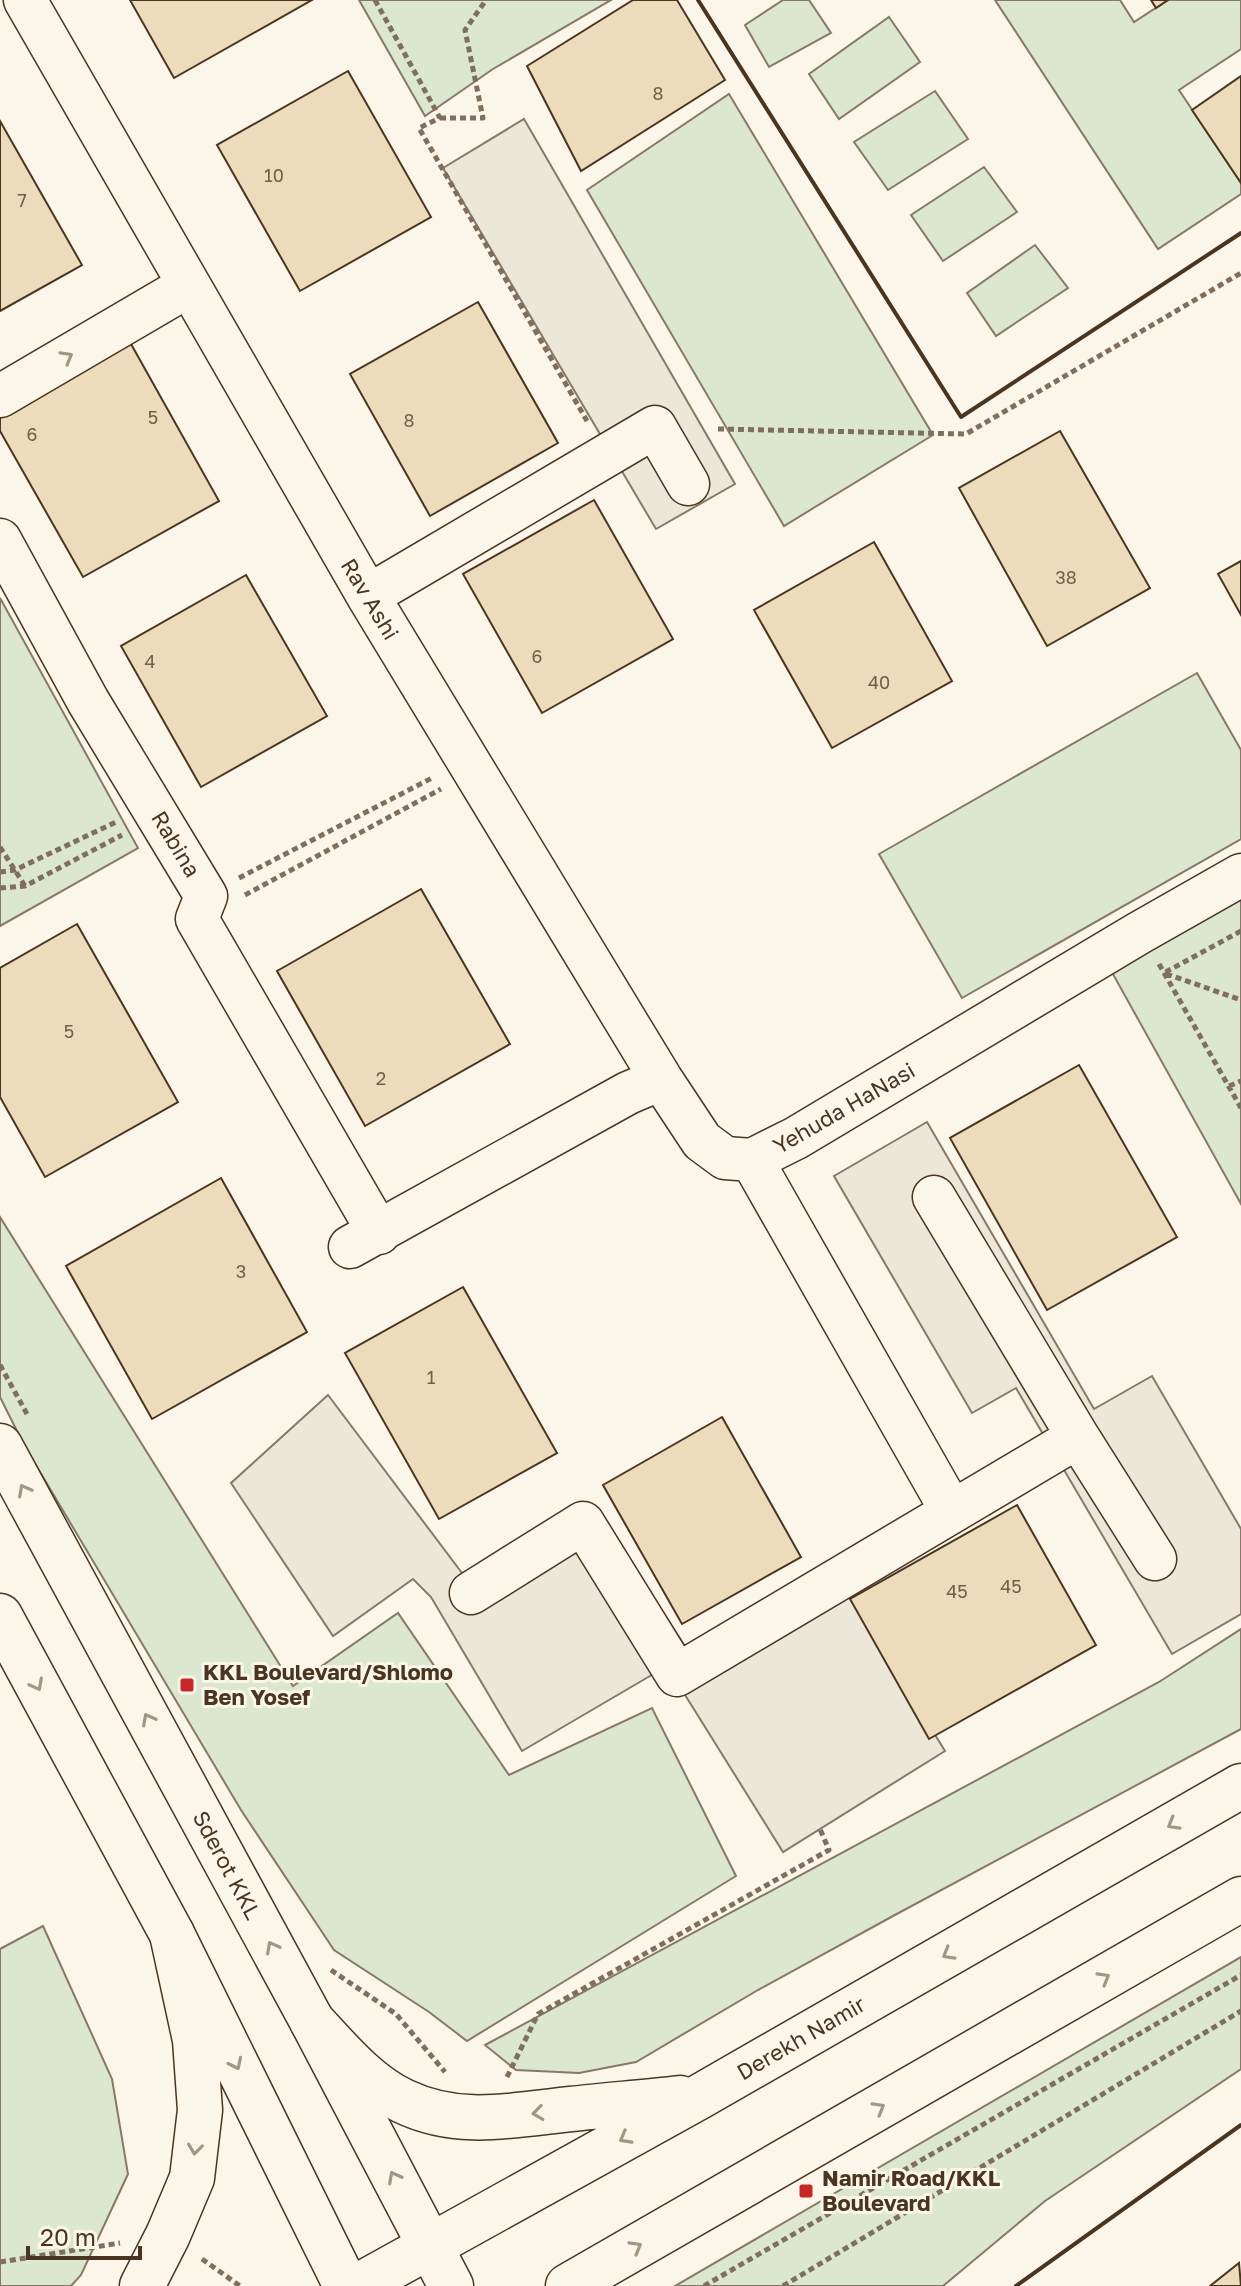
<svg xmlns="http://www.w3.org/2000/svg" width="1241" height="2286" viewBox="0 0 1241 2286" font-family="'Golos Text',sans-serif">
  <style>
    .green { fill: #dce7d0; stroke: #887966; stroke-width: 2 }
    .parking { fill: #ede7d9; stroke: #887966; stroke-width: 2 }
    .building { fill: #ecdcbc; stroke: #4a3520; stroke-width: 2 }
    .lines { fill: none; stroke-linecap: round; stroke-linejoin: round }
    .minor-casing { stroke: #4a3520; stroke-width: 45 }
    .major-casing { stroke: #4a3520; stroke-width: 47 }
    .highway-casing { stroke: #4a3520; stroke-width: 47 }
    .path { stroke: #7f6f5c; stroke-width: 5; stroke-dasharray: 6 4; stroke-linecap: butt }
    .minor { stroke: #fbf6e9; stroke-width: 42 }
    .major { stroke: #fbf6e9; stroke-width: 44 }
    .highway { stroke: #fbf6e9; stroke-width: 44 }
    .wall { stroke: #4a3520; stroke-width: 4 }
    .oneway { stroke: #a29684 }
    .poi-dot { fill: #c62828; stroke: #fbf6e9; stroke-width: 3 }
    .labels { text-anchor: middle; stroke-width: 6; stroke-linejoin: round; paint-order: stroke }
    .number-label { font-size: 18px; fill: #725f47 }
    .street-label { font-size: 22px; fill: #4a3520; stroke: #fbf6e9 }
    .poi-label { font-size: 22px; font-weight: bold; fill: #4a3520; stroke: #fbf6e9; text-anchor: start }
  </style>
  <rect width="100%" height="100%" fill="#fbf6e9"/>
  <path class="green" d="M359,0h252l-118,69 -68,47z
    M783,0h26l22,33 -62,34 -24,-42z
    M995,0h125l14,22 34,-22h73v49l-62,41 62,93v11l-83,55z
    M889,17l31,45 -81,57 -30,-45z
    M935,91l33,48 -80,51 -34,-48z
    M729,94l204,341 -149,91 -197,-336z
    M984,167l33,45 -74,49 -32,-46z
    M1035,245l33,43 -72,48 -29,-43z
    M0,598l138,250 -138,78z
    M1197,673l44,77v89l-279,159 -83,-144z
    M1241,895v309l-132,-237z
    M0,1217l293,469 105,-73 111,162 143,-67 84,168 -269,165 -38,-29 -95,-62 -93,-140 -217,-365 -24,-48z
    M1241,1629v100l-348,187 -135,74 -122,72 -57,11 -63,-3 -31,-25 674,-363z
    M43,1926l69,153 16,95 -47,101 -10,11h-71v-337z
    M1241,1957v112l-196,132 -102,85h-268z"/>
  <path class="parking" d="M524,119l211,365 -79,45 -213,-361z
    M927,1122l167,287 58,-33 89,153v85l-69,40 -156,-266 -44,25 -138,-237z
    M328,1395l137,182 129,-72 96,149 138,-86 28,39 89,144 -162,101 -116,-186 -145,85 -91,-154 -18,-18 -80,57 -102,-153z"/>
  <path class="building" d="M130,0h182l-138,78z
    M633,0h44l48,80 -144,91 -54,-105z
    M1151,0h17l-12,8z
    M348,71l83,146 -131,74 -83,-146z
    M1241,76v107l-49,-73z
    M0,121l82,144 -82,46z
    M478,302l80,141 -128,73 -80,-142z
    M131,344l88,157 -136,76 -83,-146v-14z
    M1060,431l90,157 -103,58 -88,-158z
    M594,500l79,139 -131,74 -79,-139z
    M874,542l78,139 -120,67 -78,-138z
    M1241,561v54l-23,-41z
    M246,575l81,141 -126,71 -80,-141z
    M421,889l89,155 -145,82 -88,-155z
    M77,924l101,178 -133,75 -45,-80v-129z
    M1079,1065l98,172 -130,73 -97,-172z
    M221,1178l86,154 -155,87 -86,-153z
    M463,1287l94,166 -118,66 -94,-166z
    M722,1417l79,140 -119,67 -79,-139z
    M1017,1505l79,140 -167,94 -79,-140z
    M1239,2263l2,23h-31z"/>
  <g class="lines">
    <defs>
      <path id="minor" d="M25,0l343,596 293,483 41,62 23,17 27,2
        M0,396l188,-110
        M0,540l88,161 118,195 -9,23 182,314
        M368,596l287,-169 33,57
        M752,1160l44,-22 343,-205 102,-58
        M752,1160l199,350
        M350,1247l278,-154 33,-14
        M1078,1437l77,122
        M471,1593l112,-70 94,152 401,-238 -144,-240"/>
      <path id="major" d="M0,1446l312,575 139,265
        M0,1616l172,318 174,352"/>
      <path id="highway" d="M312,2021c27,29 55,63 91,80 56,27 110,14 168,8 37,-4 73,-7 109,-11
        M142,2286l26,-51 24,-57 8,-68 -5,-70 -23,-106
        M358,2286l341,-189 542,-311
        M568,2286l673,-387"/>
    </defs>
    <use href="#minor" class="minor-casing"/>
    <use href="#major" class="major-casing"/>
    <use href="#highway" class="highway-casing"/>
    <path class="path" d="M375,0l65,118 -21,10 168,293
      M440,118h43l-18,-88 21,-30
      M718,429l248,5 275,-161
      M0,847l25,39
      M0,872l15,-2 101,-48
      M239,878l193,-100
      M0,888l25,-2 97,-51
      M245,895l196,-106
      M1241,931l-77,42 77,27
      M1159,964l82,144
      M1229,1086l12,-5
      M0,1365l27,49
      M331,1970l65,44 49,58
      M507,2077l31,-63 291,-164 -9,-21
      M202,2259l38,27
      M0,2262l120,-19
      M704,2286l537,-311
      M783,2286l458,-275"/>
    <use href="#minor" class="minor"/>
    <use href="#major" class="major"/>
    <use href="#highway" class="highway"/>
    <path class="wall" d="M698,0l263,417 280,-184
      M1016,2286l225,-161"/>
  </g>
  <defs><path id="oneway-chevron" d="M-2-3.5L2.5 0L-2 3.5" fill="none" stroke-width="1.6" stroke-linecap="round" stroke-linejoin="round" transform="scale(2)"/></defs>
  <g class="oneway">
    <use href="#oneway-chevron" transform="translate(67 357) rotate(-30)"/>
    <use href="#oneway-chevron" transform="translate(24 1490) rotate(-118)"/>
    <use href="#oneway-chevron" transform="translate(37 1685) rotate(62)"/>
    <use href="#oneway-chevron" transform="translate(148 1719) rotate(-118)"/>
    <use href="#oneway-chevron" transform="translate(1173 1824) rotate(150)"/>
    <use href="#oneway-chevron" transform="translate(272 1947) rotate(-118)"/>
    <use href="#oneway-chevron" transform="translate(948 1954) rotate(150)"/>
    <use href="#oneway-chevron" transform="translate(1104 1978) rotate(-30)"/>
    <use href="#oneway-chevron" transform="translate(236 2064) rotate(64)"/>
    <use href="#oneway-chevron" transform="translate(879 2108) rotate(-30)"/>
    <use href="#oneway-chevron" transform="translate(538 2113) rotate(173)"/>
    <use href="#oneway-chevron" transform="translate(625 2138) rotate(151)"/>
    <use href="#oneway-chevron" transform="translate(195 2149) rotate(97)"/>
    <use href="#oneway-chevron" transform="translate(394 2177) rotate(-118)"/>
    <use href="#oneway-chevron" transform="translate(636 2247) rotate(-30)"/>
  </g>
  <g class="poi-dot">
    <rect x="179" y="1677" width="16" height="16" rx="4"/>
    <rect x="798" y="2183" width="16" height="16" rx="4"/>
  </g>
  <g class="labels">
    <g class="number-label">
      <text x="658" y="100">8</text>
      <text x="274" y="182">10</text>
      <text x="22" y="207">7</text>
      <text x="153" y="424">5</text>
      <text x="409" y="427">8</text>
      <text x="32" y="441">6</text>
      <text x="1066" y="584">38</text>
      <text x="537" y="663">6</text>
      <text x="150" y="668">4</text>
      <text x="879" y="689">40</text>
      <text x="69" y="1038">5</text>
      <text x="381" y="1085">2</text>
      <text x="241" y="1278">3</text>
      <text x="431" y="1384">1</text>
      <text x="1011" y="1593">45</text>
      <text x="957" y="1598">45</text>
    </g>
    <g class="street-label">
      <text transform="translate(370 599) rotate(59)" y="8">Rav Ashi</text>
      <text transform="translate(176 844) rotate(59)" y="8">Rabina</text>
      <text transform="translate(844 1108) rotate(-30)" y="8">Yehuda HaNasi</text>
      <text transform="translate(227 1865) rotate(62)" y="8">Sderot KKL</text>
      <text transform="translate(801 2038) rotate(-30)" y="8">Derekh Namir</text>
    </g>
    <g class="poi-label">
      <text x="203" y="1680">KKL Boulevard/Shlomo<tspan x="203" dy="25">Ben Yosef</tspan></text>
      <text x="822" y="2186">Namir Road/KKL<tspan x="822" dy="25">Boulevard</tspan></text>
    </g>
  </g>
  <path d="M28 2246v12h112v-12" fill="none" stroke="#4a3520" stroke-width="4"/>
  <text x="40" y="2246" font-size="24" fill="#4a3520" stroke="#fbf6e9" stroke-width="6" paint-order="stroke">20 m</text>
</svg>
